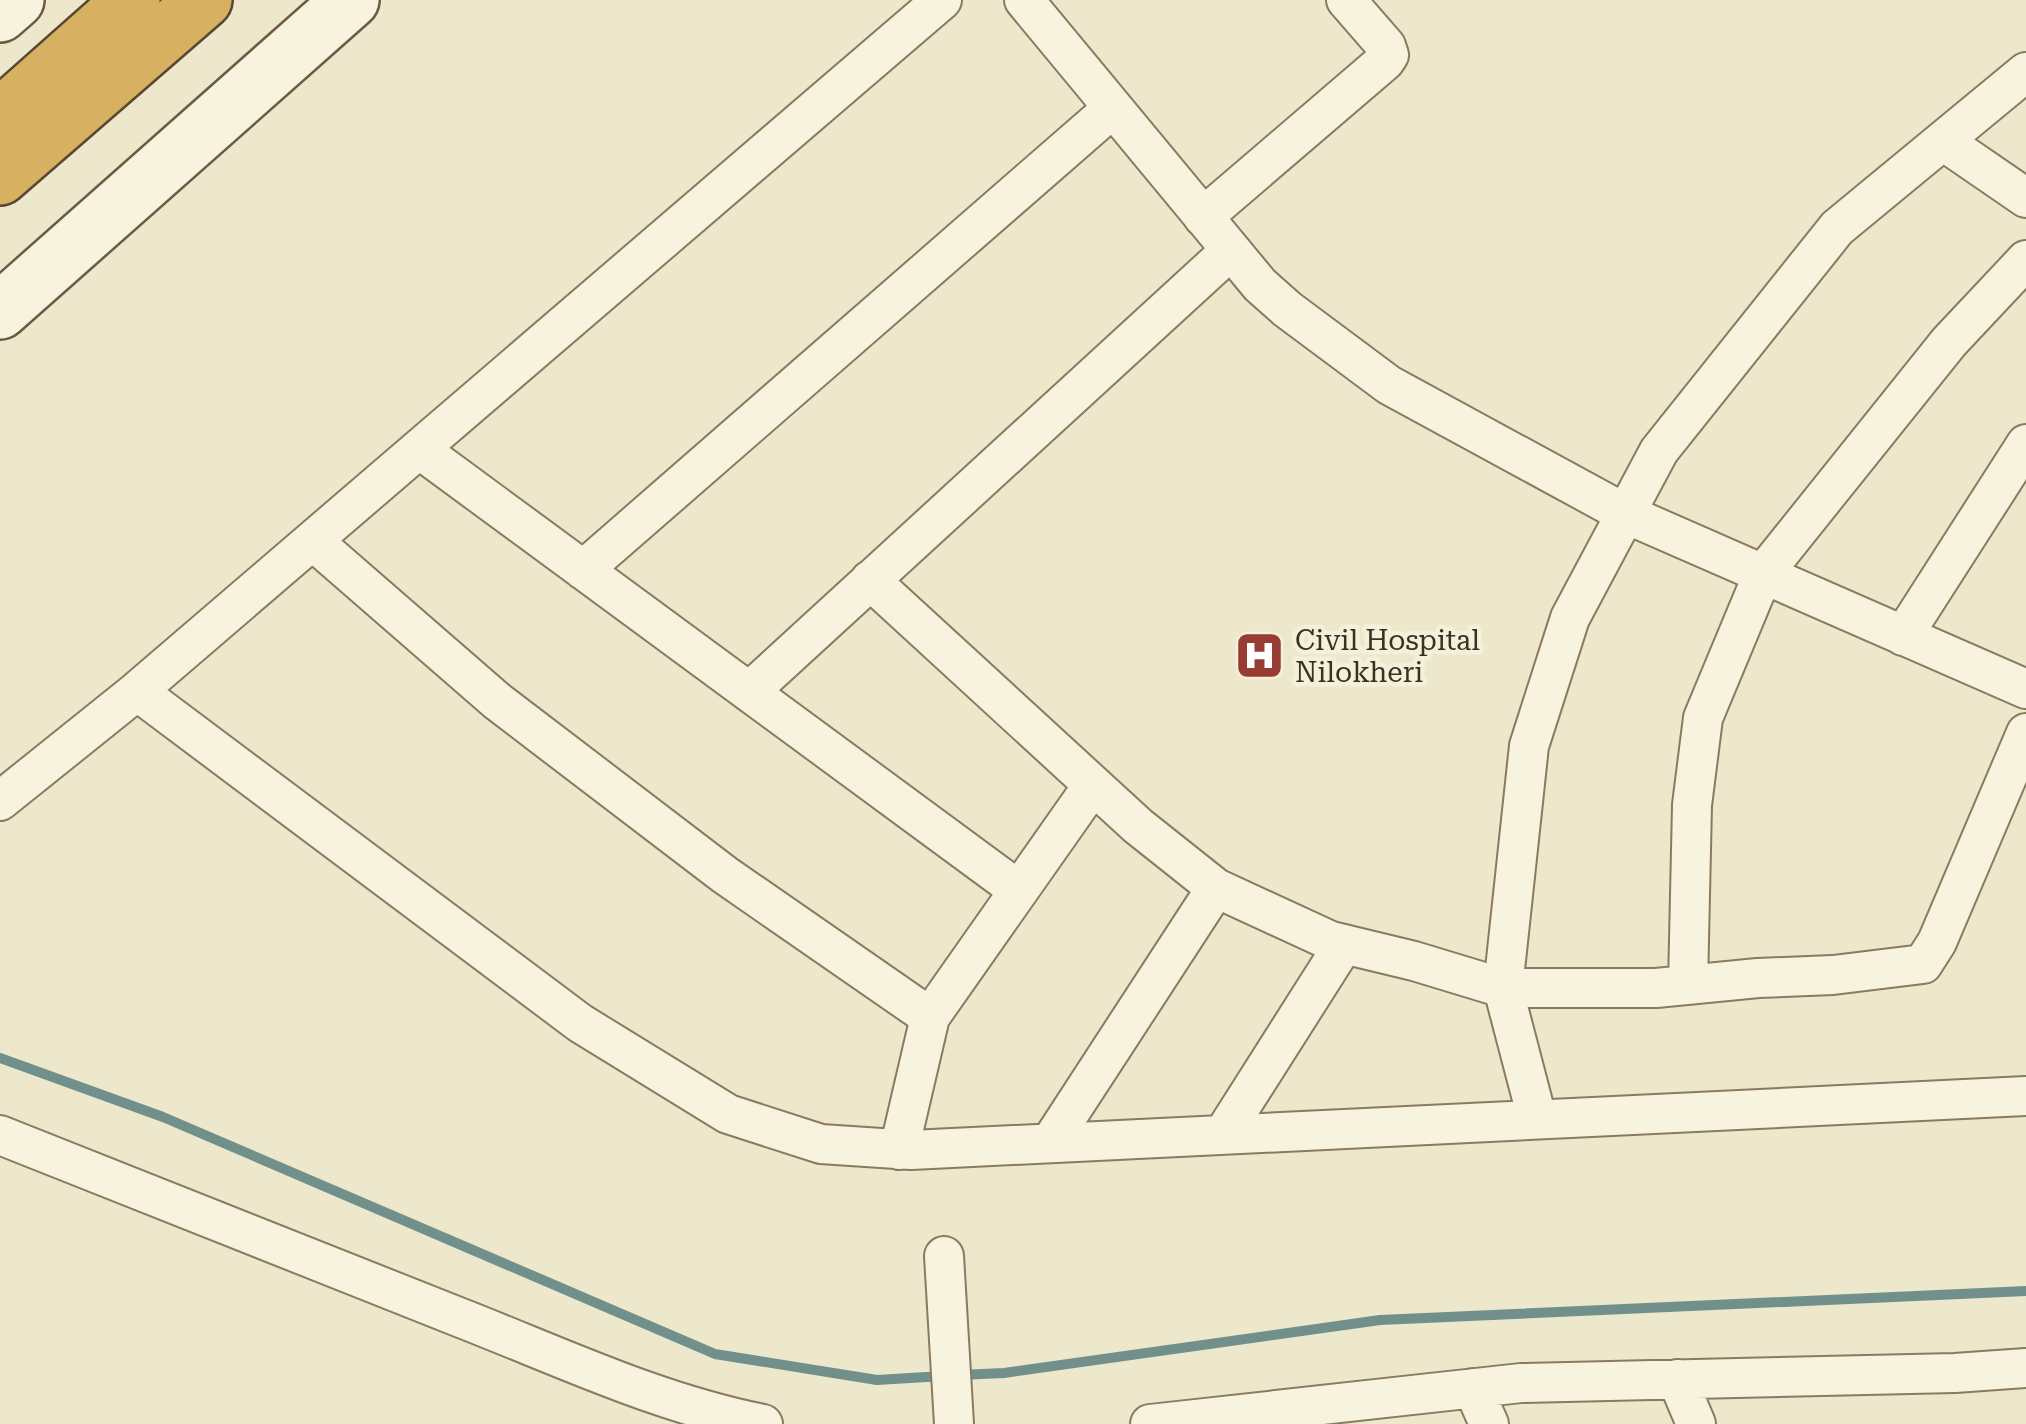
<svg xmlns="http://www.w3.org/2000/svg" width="2026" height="1424" viewBox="0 0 2026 1424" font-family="'Roboto Serif',serif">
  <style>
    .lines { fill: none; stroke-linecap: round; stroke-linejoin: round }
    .stream { stroke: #71908c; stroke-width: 10 }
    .street-casing { stroke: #8a7a5f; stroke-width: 42 }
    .secondary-casing { stroke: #6c5b42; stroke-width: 60 }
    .highway-casing { stroke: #584833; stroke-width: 60 }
    .street { stroke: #f8f3de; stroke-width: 38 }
    .secondary { stroke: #f8f3de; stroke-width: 55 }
    .highway { stroke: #d7b061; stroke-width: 55 }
    .labels { text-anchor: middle; stroke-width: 9; stroke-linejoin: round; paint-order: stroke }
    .poi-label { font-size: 28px; fill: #3b3122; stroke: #f5f0da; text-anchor: start }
  </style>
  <rect width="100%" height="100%" fill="#ede7cb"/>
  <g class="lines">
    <path class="stream" d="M0,1058l163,59 552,237 162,26 66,-4
      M960,1375l44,-2 376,-53 646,-29"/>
    <defs>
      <path id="street" d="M1024,0l236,285 27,24 102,76 237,129 400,175
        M1943,141l83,57
        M1203,217l182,-156 4,-6 -3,-9 -40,-46
        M419,449l598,440
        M313,541l184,160 228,174 205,142
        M583,570l530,-462
        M870,580l268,246 78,62 115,53 83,20 89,27h153l102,-10 75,-3 90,-11 14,-22 89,-209
        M1903,636l123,-192
        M137,691l443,332 148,91 93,30 90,6 1115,-54
        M749,692l482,-442
        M0,801l137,-110 805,-691
        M1688,985l4,-180 11,-87 60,-144 186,-232 77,-82
        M1537,1118l-34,-130 26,-242 41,-128 89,-167 178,-223 189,-156
        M1224,1133l120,-189
        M0,1135c154,61 308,122 461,183 100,39 196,85 302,106
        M1050,1143l166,-255
        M899,1150l31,-133 163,-232
        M944,1256l10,168
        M1677,1379l19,45
        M1473,1388l16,36
        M1150,1424l371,-41 434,-10 71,-5"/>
      <path id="secondary" d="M0,14l16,-14
        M0,311l351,-311"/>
      <path id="highway" d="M0,117l132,-117
        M0,177l204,-177"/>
    </defs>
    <use href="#street" class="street-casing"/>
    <use href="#secondary" class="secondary-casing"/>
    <use href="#highway" class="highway-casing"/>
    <use href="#street" class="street"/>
    <use href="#secondary" class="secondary"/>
    <use href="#highway" class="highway"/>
  </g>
  <defs>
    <symbol id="hospital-square" viewBox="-11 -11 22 22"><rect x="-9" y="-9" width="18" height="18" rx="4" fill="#963c32" stroke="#f5f0da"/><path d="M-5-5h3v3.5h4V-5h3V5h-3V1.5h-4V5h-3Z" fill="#fff"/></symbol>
  </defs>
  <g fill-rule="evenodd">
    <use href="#hospital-square" x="1232" y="628" width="55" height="55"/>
  </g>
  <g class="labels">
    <g class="poi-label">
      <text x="1295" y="650">Civil Hospital<tspan x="1295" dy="32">Nilokheri</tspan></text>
    </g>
  </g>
</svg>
